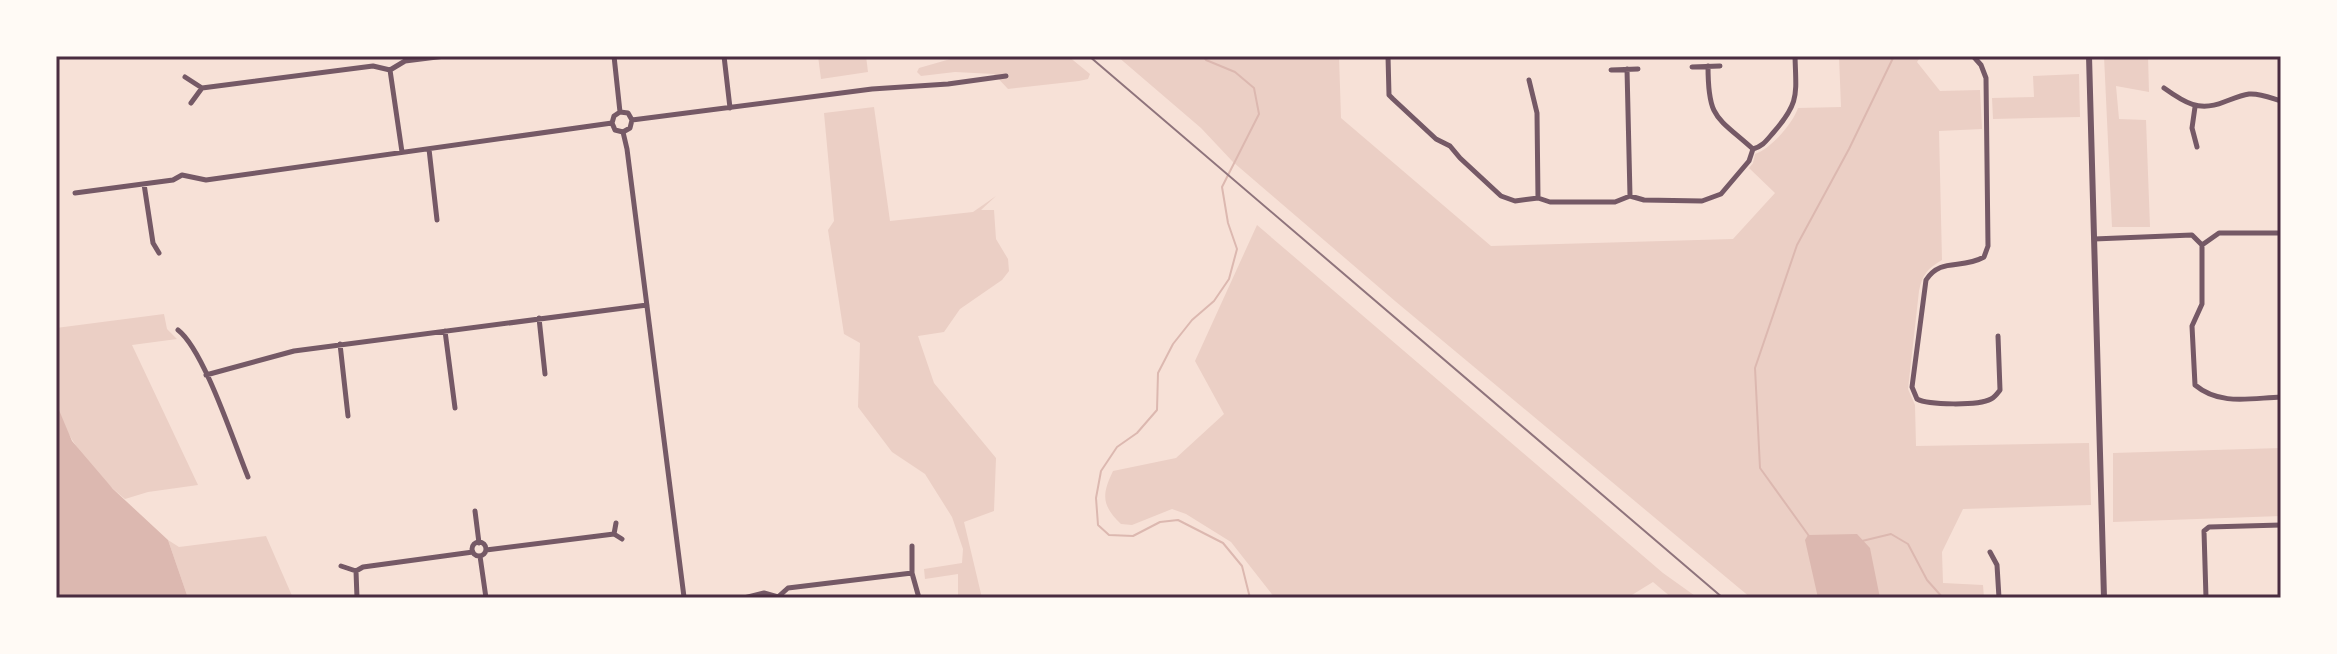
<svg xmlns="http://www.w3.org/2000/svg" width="2337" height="654" viewBox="0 0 2337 654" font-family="Quicksand,sans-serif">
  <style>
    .green { fill: #ebcfc5 }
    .water { fill: #dcb8b0 }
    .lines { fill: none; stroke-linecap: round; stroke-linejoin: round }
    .stream { stroke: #dcb8b0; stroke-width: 2 }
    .minor { stroke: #755966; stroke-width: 5 }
    .tertiary { stroke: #755966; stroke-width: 6 }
    .rail { stroke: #8f747c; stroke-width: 2 }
    .neatline { fill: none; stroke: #4a2c40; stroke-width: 3 }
  </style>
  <rect width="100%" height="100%" fill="#f7e1d7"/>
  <path class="green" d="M818,56h48l2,16 -47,7z
    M961,56h107l22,18 -2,5 -9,2 -71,8 -14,-15 -39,-2 -34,4 -4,-4 2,-4z
    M1117,56h222l2,62 150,128 242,-7 42,-46 -26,-25 4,-5 2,-9c16,-6 37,-29 43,-46l43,-1 -2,-51h82l-4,6 23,29 40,-1 2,39 -43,2 3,129c-14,8 -20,15 -23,31l-11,98 7,16 1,41 173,-3 2,62 -128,4 -21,43 1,31 40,2 1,13h-233l-356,-297 -162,-139 -32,-34z
    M2104,56h44l1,36 -33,-6 3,33 27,1 4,107h-38z
    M2079,74l1,43 -87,2 -1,-21 42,-1 -1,-21z
    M874,107l16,114 83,-9 23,-16 -15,14h13l2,29 12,20 1,12 -7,9 -42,29 -16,23 -26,4 16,47 62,75 -2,53 -30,11 18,76h-24v-24l-33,5 -1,-10 38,-6 1,-14 -11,-32 -27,-43 -33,-22 -34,-45 2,-64 -16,-9 -16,-104 6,-9 -10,-108z
    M1257,225l406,348 35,25h-26l-19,-16 -26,16h-352l-44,-56 -45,-28 -14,-5 -40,16 -11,-1c-20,-19 -19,-30 -8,-53l63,-13 48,-44 -29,-53z
    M164,314l3,15 10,10 -45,6 66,140 -50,7 -23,7c-26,-21 -62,-62 -69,-96 -4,-21 0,-53 0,-75z
    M2281,448v68l-168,6v-69z
    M266,536l27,62h-105l-20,-58 11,7z"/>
  <path class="water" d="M56,403l16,38 41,48 55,51 20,58h-132z
    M1857,534l13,14 10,50h-62l-13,-58 3,-5z"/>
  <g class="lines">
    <path class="stream" d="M1203,56l3,4 29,12 19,16 5,26 -37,73 6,36 9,26 -8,30 -15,22 -22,19 -19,24 -15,29 -1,37 -20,23 -20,14 -16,24 -5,27 2,27 11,10 24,1 27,-14 18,-2 45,23 19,23 8,32
      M1809,536l-49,-68 -5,-100 42,-123 52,-96 45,-93
      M1862,541l29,-7 17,10 19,36 16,18"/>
    <path class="minor" d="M614,56l6,56
      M724,56l6,52
      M1388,56l1,39 4,4 43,40 14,7 10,12 41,38 14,5 23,-3 12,4h65l15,-6 14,4 58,1 19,-7 28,-33 4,-12c10,-3 13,-8 20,-16 27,-31 23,-38 22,-77
      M1973,56l8,9 5,13 2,168 -4,11c-23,13 -43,0 -58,23l-14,107 5,12c11,6 61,7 74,0 4,-2 6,-5 9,-9l-2,-54
      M1708,66c0,53 8,50 45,83
      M1692,67l28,-1
      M1627,69l3,127
      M390,70l15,-9 40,-5
      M1611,70l27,-1
      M185,77l17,11 -11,15
      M1529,80l8,33 1,85
      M202,88l171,-22 17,4 12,82
      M2164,88c21,15 35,24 60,14 8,-3 17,-7 25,-8 11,-1 22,4 32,7
      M2195,107l-3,21 5,19
      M620,112l8,1 4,7
      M632,120l240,-31 76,-5 58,-8
      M612,123l3,7 8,2 4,17 57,448
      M612,123l2,-7 6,-4
      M623,132l7,-4 2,-8
      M429,149l8,71
      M144,184l9,59 6,10
      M75,193l98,-13 9,-5 24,5 406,-57
      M2094,239l98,-4 10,10 17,-12h62
      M2202,245v59l-10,22 3,59c25,21 56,13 86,12
      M539,318l6,56
      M178,330c26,20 56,113 70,147
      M445,331l10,77
      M340,344l8,72
      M206,375l88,-24 353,-46
      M475,511l4,32
      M616,523l-2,11 8,5
      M472 549a7 7 0 1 1 14 0a7 7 0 1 1-14 0Z
      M912,546v27l7,25
      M486,550l128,-16
      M1990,552l7,13 2,33
      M480,556l6,42
      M341,566l15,5
      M357,598l-1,-27 7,-4 110,-15
      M744,598l20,-5 14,4 10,-9 124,-15
      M2206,598l-2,-67 5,-4 72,-2"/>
    <path class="tertiary" d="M2089,56l15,542"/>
    <path class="rail" d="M1089,56l634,542"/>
  </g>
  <rect width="2337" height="654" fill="none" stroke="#fffaf5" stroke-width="116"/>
  <rect x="58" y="58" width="2221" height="538" class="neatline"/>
</svg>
